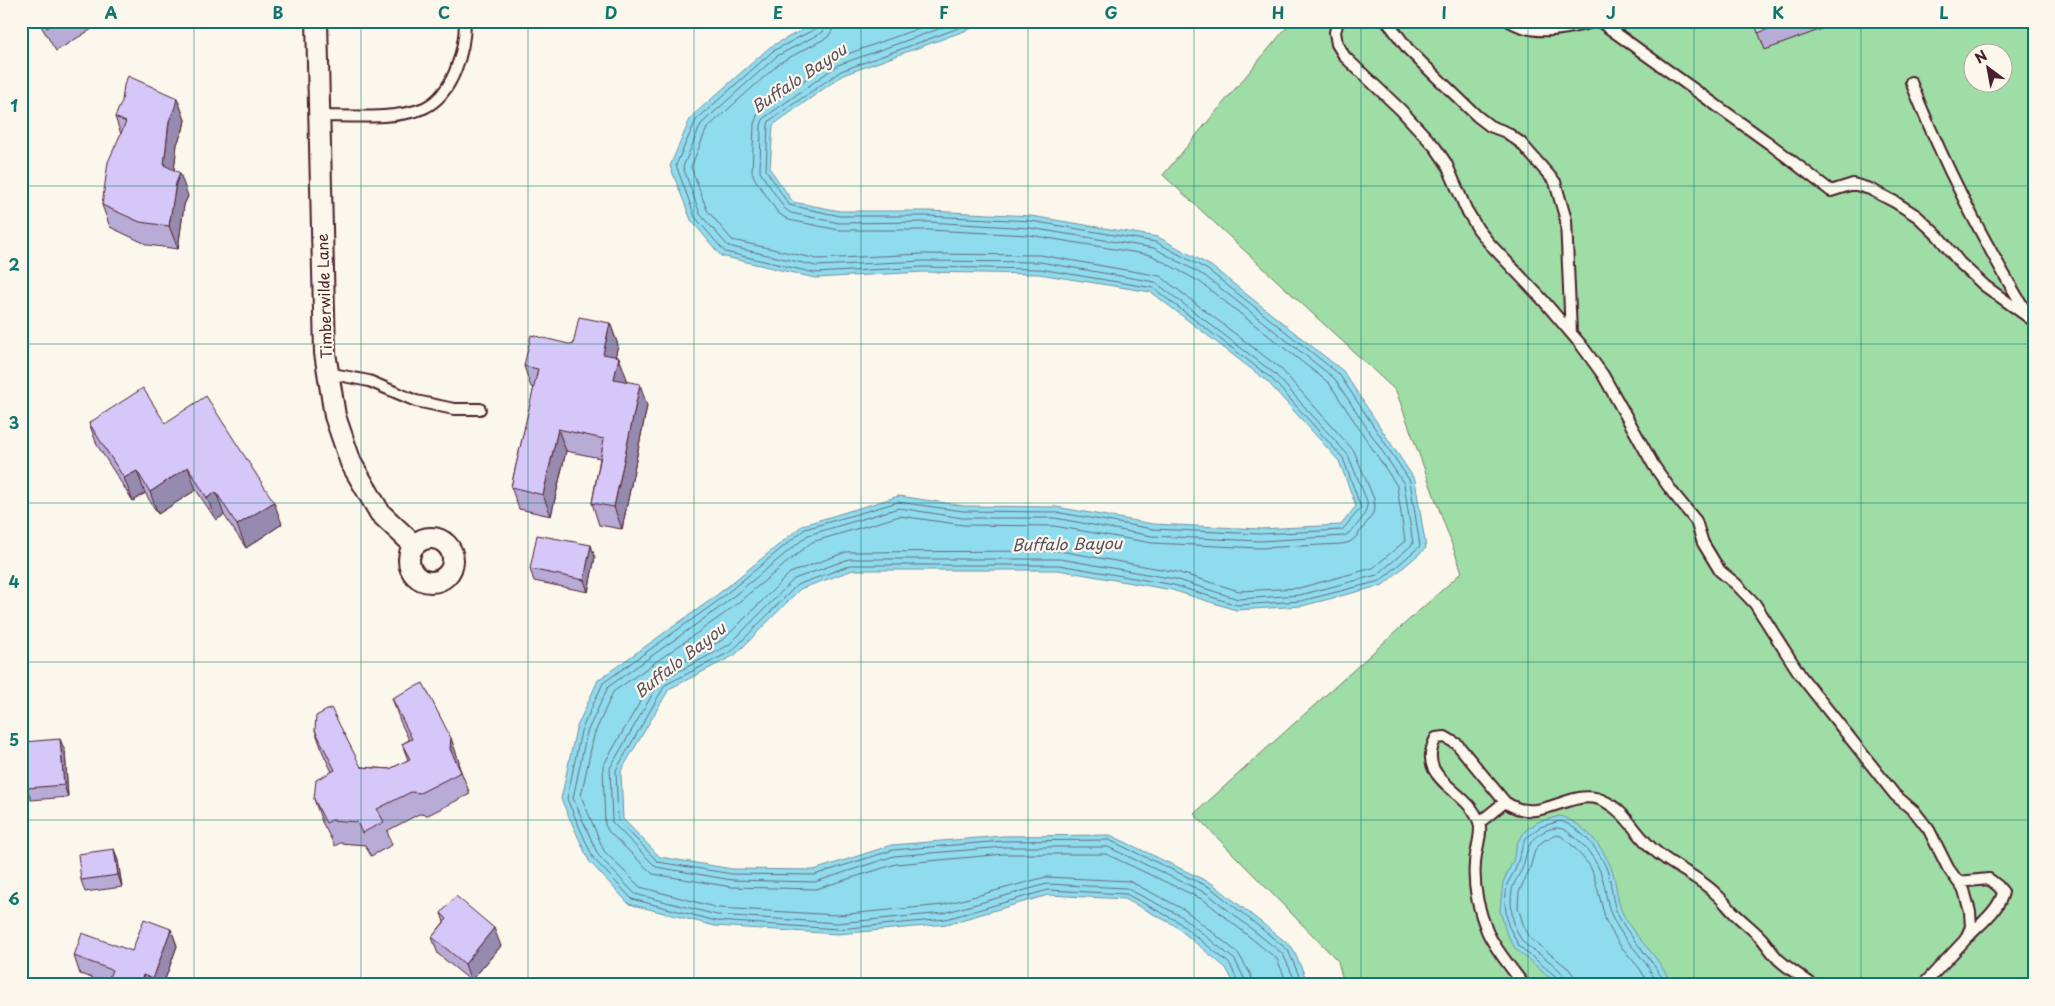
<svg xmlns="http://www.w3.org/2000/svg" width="2055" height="1006" viewBox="0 0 2055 1006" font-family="'Playpen Sans',sans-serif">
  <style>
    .green { fill: #9edda5; stroke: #747e68; fill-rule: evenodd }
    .water { fill: #8fdcee; stroke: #7390a0 }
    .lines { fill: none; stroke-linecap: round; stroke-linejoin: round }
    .shore { stroke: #666b79; stroke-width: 1 }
    .service-casing { stroke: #4a1f2b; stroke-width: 14 }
    .minor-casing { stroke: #4a1f2b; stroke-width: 24 }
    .service { stroke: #fbf7ec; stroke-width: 10 }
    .minor { stroke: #fbf7ec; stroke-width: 20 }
    .wall { fill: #b8abd6; stroke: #4a1f2b }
    .shaded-wall { fill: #968bae; stroke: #4a1f2b }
    .building { fill: #d6c7f9; stroke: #4a1f2b }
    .grid { fill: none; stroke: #0f766e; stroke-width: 1; stroke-opacity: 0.55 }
    .labels { text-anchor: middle; stroke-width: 4.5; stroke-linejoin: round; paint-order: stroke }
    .street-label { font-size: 15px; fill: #4a1f2b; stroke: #fbf7ec }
    .water-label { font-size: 16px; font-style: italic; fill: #5b4e5c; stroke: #fbf7ec }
    .neatline { fill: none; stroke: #0f766e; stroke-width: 2 }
    .grid-label { font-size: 16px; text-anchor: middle; font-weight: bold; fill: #0f766e }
  </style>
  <rect width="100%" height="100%" fill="#fbf7ec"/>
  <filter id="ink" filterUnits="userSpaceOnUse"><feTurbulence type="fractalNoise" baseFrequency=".02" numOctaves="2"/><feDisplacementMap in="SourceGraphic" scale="10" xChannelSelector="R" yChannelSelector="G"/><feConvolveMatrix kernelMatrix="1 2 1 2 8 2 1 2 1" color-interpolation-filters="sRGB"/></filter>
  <g filter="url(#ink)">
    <path class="green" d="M1292,21h742v964h-690l-6,-24 -144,-147 268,-242 -66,-181 -233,-216zM1972,52h30v30h-30z"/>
    <path class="water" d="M819,21h173l-149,54 -70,50 -3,44 23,33 47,9h88l103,5 127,21 53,29 132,105 72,109 11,68 -43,37 -81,21 -66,4 -64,-20 -114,-20h-205l-53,19 -65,66 -66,34 -48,82 2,48 37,38 72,12 82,1 78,-25 111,-9 107,-1 103,49 79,63 17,38h-74l-9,-17 -52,-43 -49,-26 -77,-4 -101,29 -109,10 -123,-8 -86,-22 -40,-43 -28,-62 15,-70 22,-49 114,-81 91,-74 96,-29 65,10 92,1 97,17 107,5 81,-4 15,-19 -17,-45 -72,-80 -116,-89 -112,-18 -116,-2 -108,6 -94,-22 -30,-36 -21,-54 21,-49 79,-70z
      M1560,816c26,8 48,36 54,61 3,12 3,25 9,37 8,17 20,28 32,43 7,9 11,19 19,28h-116l-43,-37 -9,-16 -6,-22 3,-28 10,-21 4,-18 9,-13 12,-8z"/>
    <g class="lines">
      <path class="shore" d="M820,21l-3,7 -44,23 -77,69 -20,45 19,52 30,35 90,21 108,-6 117,2 113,19 118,90 72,80 18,50 -19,22 -82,4 -107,-5 -98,-17 -92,-1 -65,-9 -93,27 -90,74 -112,80 -22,48 -14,68 26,59 39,41 84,22 122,8 108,-10 102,-29 78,4 51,27 53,43 9,21
        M827,21l-4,11 -46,24 -76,68 -18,43 17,47 28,32 88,20 107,-5 117,1 115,20 120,92 73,81 19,46c2,12 -13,30 -23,35l-84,5 -108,-5 -97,-18h-92l-64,-10 -91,27 -89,73 -111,79 -21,45 -14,66 25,57 37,39 82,21 120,8 107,-10 103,-29 79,4 55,28 54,44 9,18 1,7
        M834,21l-1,8 -5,8 -47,25 -74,66 -16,39 16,43 25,30 85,19 106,-5 117,1 120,21 121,93 73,82 20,48 1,9 -4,9 -15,20 -6,5 -8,2 -82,4 -108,-5 -98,-17 -91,-1 -63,-9 -88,26 -88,72 -111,78 -19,43 -13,61 23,55 36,36 78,21 119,7 106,-10 103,-28 83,4 56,29 53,43 13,22 2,10
        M939,21l-105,38 -76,54 -4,11 -2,48 3,7 23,34 11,7 50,10h89l101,5 122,20 49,27 129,101 68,103 8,55 -32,27 -74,20 -60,3 -62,-19 -117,-21 -214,1 -56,21 -66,66 -69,37 -52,90 2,59 4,7 44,42 79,13 84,2 80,-25 108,-10h102l98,46 73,59 11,26
        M961,21l-123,44 -74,53 -3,7 -1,47 25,37 6,4 48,10 89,-1 102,6 124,20 51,28 129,102 70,106 9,60 -36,31 -77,20 -62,4 -63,-20 -115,-20h-211l-55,20 -65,66 -69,36 -50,87 2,54 44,45 76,13 83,2 79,-26 110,-9h104l100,47 75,60 14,31
        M978,21l-137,50 -72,50 -1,4 -2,45 23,35 51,11h88l103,5 125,21 52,28 131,104 71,107 10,65 -40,35 -79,20 -64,4 -63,-20 -115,-20h-208l-54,20 -65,66 -67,34 -49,85 2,50 40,42 74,12 82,1 79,-25 110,-9 106,-1 102,48 77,62 15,35
        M1561,985l-2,-6 -40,-33 -11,-21 -3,-21 2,-20 8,-14 10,-31 15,-12 20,-6c23,7 45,35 50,59 2,12 3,25 9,37 9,17 20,28 31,43 7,8 10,17 18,25
        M1567,985c-1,-17 -30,-31 -42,-41 -12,-12 -16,-38 -13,-54 1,-7 7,-14 10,-21 5,-13 4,-27 18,-35 9,-6 19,-9 28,-2 16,11 30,29 35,48 3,12 4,25 9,36 9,21 23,32 35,49 4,7 7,14 12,20
        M1575,985l-1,-9 -5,-7 -39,-31 -7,-14 -5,-17 1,-15 11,-24 5,-18 8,-9 13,-6 5,1 11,9 18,21 4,10 12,45 13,23 21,25 9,16"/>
      <defs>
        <path id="service" d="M1338,21l-3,11 2,12 8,13 56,53 34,37 11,16 20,46 12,20 11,14 53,56 40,47 21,29 51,91 19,27 23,28 7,22 17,28 16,13 19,20 46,72 94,119 20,17 14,18 19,38 16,22 6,22 1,15 -6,13 -42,45
          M1387,21l21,28 15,15 54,52 13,10 16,6 15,11 34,39 11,38 5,113
          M1509,21c29,17 59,7 89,0
          M1599,21l171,123 61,47 22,-7 17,5 25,13 22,14 21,20 22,27 25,23 46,33
          M1911,82c32,81 72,159 117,233
          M320,116c31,0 75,4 104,-8 29,-13 41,-58 41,-87
          M328,373l41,8 47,20 38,8h26
          M1480,822l25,-20
          M1958,882l31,-3 9,7 5,6c-3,17 -23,32 -34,44
          M1524,985c-12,-16 -29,-36 -37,-54 -8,-20 -14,-45 -12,-67 0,-13 8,-31 4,-42 -11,-33 -65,-42 -43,-84l9,-1 12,7 48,58c37,26 67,-19 101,0 21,11 31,34 48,48 19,17 44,26 62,44 7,6 12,13 18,19 9,9 20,17 28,26 6,7 11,15 17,21 10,9 23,17 34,25"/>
        <path id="minor" d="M317,21l8,332 10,63 16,47 29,50 34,32
          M409 560a22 22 0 1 1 44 0a22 22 0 1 1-44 0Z"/>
      </defs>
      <use href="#service" class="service-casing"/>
      <use href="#minor" class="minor-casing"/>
      <use href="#service" class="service"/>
      <use href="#minor" class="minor"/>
    </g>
    <path class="wall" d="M38,21h61l1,3 -44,27z
      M1754,21h83l1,2 -73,27z
      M177,98l8,22 -2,10 -6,14 -3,26 14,26 -4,9 -6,44 -30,-4 -38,-18 -8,-22 19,-71 -6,-17z
      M610,323l8,22 -3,12 12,22 -1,2 21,25 -25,123 -23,-4 -7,-22 8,-45 -34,-7 -15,65 -32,-7 -8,-22 23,-99 -3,-1 -7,-21 49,-21z
      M89,423h76l117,101 -36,24 -22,-33 -8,5 -20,-30 -38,24 -13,-21 -12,8 -36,-56z
      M595,557l-7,35 -54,-11 -4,-12z
      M392,698l67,63v5l11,28 -42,21 -9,-1 -32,17 5,14 -21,11 -6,-11 -25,-2 -5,3 -13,-24 -8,-23 18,-27 -9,-19 -8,-23 46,37 29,2 18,-9 -6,-16 7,-4 -9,-19z
      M65,751l3,46 -37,3 -4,-12z
      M114,849l4,12 4,26 -37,5 -4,-12z
      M441,913l60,33 -30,35 -33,-27 -6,-17 12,-15z
      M171,929l6,17 -14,39h-57l1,-2 -27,-9 -6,-18 58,-5z"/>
    <path class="shaded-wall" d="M177,98l8,22 -2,10 -6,14 -5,44 -8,-23 5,-44z
      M180,173l8,23 -4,9 -6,44 -9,-23 7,-43z
      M610,323l8,22 -7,30 -8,-21z
      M619,357l8,22 -5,21 -8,-21z
      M640,384l7,22 -25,123 -8,-22z
      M558,429l8,22 -15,65 -8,-21z
      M188,467l8,23 -38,24 -8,-22z
      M137,471l8,22 -12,8 -9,-23z
      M216,492l8,23 -8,5 -9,-22z
      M274,502l8,22 -36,24 -9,-23z
      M591,545l4,12 -7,35 -4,-12z
      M451,738l8,23 -1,11 -8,-23z
      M60,739l5,12 3,46 -4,-12z
      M114,849l4,12 4,26 -4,-12z
      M494,928l7,18 -30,35 -6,-17z
      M171,929l6,17 -14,39h-8l-2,-6z
      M143,975l4,10h-7z"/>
    <path class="building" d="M43,21h16l-12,7z
      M1754,21h36l-32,12z
      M128,76l49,22 -2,9 -6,14 -5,44 16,8 -4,10 -7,43 -29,-4 -38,-17 6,-43 18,-40 -11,-5 7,-16 2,-16z
      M579,317l31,6 -7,31 16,3 -5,22 26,5 -26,123 -22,-4 12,-64 -46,-10 -15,66 -32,-8 27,-118 -14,-3 7,-31 42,10z
      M143,388l22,35 41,-27 68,106 -37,23 -21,-33 -9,6 -19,-31 -38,25 -13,-21 -13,7 -35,-55z
      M537,535l54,10 -7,35 -54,-11z
      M423,683l28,55 -1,11 11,23 -41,21 -9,-1 -34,17 7,13 -22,11 -5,-11 -25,-2 -6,3 -12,-24 2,-19 19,-10 -20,-40 1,-14 15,-8 30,59 29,2 20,-10 -8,-15 10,-5 -20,-41z
      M60,739l4,46 -37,3 -4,-46z
      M114,849l4,26 -37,5 -3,-26z
      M456,896l38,32 -29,36 -33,-27 15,-18 -6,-6z
      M144,919l27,10 -18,50 -10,-4 -3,10h-34l6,-15 -38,-14 8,-23 50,18z"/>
  </g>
  <path class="grid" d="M194,21v964M361,21v964M528,21v964M694,21v964M861,21v964M1028,21v964M1194,21v964M1361,21v964M1528,21v964M1694,21v964M1861,21v964M21,186h2013M21,344h2013M21,503h2013M21,662h2013M21,820h2013"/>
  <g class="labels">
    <g class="street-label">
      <text transform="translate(325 296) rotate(-92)" y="5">Timberwilde Lane</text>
    </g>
    <g class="water-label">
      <text transform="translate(799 78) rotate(-34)" y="6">Buffalo Bayou</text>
      <text transform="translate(1067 544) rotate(-1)" y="6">Buffalo Bayou</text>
      <text transform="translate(680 660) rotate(-38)" y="6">Buffalo Bayou</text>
    </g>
  </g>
  <rect width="2055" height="1006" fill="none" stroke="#fbf7ec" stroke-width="55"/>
  <g transform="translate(1988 68) rotate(328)"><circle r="24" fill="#fbf7ec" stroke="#b4a19f"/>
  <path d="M0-4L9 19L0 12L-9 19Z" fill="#4a1f2b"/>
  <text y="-8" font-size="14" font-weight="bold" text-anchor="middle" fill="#4a1f2b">N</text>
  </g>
  <rect x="28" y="28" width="2000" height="950" class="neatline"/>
  <g class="grid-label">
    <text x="111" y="19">A</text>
    <text x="278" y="19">B</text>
    <text x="444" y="19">C</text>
    <text x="611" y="19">D</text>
    <text x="778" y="19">E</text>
    <text x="944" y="19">F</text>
    <text x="1111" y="19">G</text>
    <text x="1278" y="19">H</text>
    <text x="1444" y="19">I</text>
    <text x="1611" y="19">J</text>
    <text x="1778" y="19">K</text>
    <text x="1944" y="19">L</text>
    <text x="14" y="112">1</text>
    <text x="14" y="271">2</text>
    <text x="14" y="429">3</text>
    <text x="14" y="588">4</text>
    <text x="14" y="746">5</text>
    <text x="14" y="905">6</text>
  </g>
</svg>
